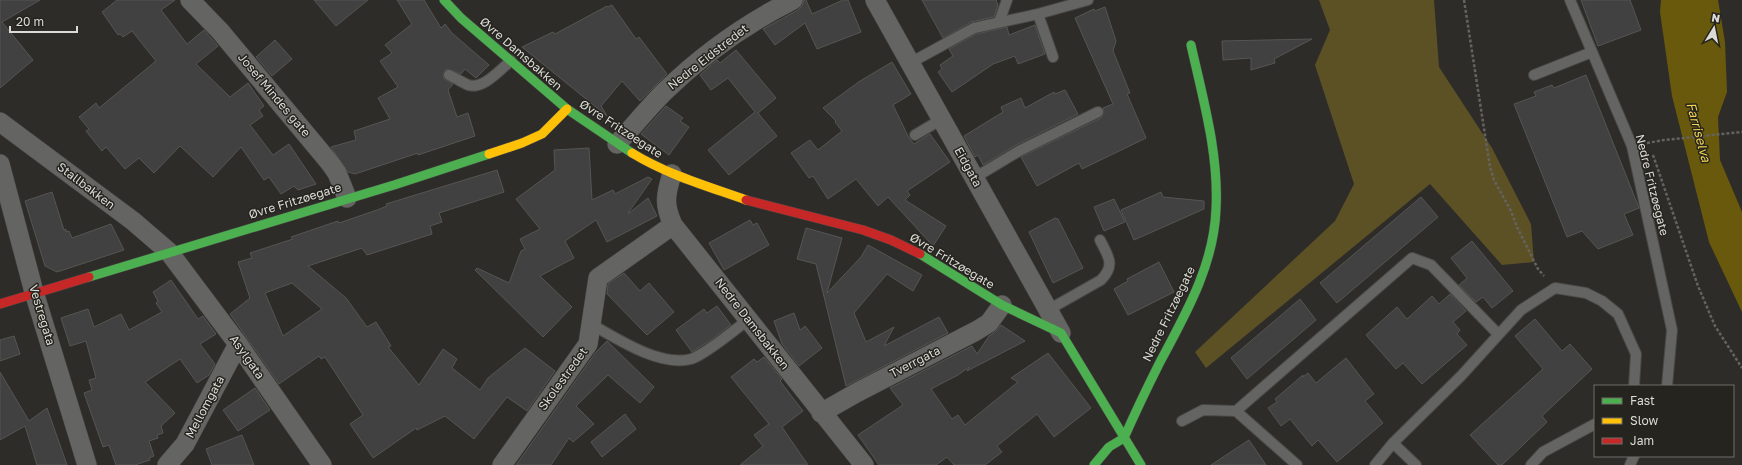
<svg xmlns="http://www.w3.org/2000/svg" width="1742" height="465" viewBox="0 0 1742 465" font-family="'Golos Text',sans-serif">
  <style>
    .forest { fill: #5c5025 }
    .water { fill: #69590d }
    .building { fill: #404140; stroke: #555554; fill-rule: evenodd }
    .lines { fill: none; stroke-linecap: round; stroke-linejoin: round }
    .lane-casing { stroke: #494845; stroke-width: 12 }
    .street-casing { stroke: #494845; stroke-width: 20 }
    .fast-casing { stroke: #494845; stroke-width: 10 }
    .slow-casing { stroke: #494845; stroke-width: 10 }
    .jam-casing { stroke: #494845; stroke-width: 10 }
    .path { stroke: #646360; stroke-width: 2.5; stroke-dasharray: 3 2; stroke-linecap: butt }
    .lane { stroke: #646462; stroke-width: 10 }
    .street { stroke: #646462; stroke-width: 19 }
    .fast { stroke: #4caf50; stroke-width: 9 }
    .slow { stroke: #ffc107; stroke-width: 9 }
    .jam { stroke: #c62828; stroke-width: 9 }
    .labels { text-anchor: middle; stroke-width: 3; stroke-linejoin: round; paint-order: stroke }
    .street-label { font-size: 12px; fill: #dcdbd7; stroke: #25241e }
    .water-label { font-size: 13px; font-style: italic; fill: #f2d250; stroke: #25241e }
  </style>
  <rect width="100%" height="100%" fill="#2e2c29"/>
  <path class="forest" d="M1319,0h115l5,67 53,81 39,76 3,38 -32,3 -72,-81 -224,184 -11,-16 140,-131 19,-37 -39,-119 15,-35z"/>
  <path class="water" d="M1661,0h57l7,42 2,50 -9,25 2,43 22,52v100l-33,-70 -37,-146 -12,-84z"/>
  <path class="building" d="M0,0h40l-38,22 31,38 -33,28z
    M117,0h58l-14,10 26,34 17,-14 14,16 -22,18 34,33 18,-14 16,23 -5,4 4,6 -13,9 23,30 16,-11 27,40 -18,6 -4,-4 -13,8 -12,-17 -5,3 -23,-33 -28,30 -33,-31 -26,27 -15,-15 -14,11 -19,-22 -4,4 -16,-20 3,-2 -10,-12 17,-14 3,5 57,-47 -24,-30 -9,6 -3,-3 -2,1 -16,-23z
    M314,0h54l-32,26z
    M397,0h27l17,28 4,-4 7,9 37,32 -13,13 -11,-9 -4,5 -13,-5 -3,1 -2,5 1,4 9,5 -5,6 9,27 11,-4 7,23 -57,19v-2l-63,21 -7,-2 -17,-25 25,-7 -2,-9 36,-12 -12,-21 20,-11 -18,-26 12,-8 -7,-8 27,-21z
    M804,0h2l6,14 31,-14h5l13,32 -44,17 -12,-26 -30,22 -12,-16 35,-19 4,-4z
    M922,0h74l2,5 -4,12 -23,5 -28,16z
    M1581,0h49l11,30 -43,16z
    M612,5l24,34 3,-2 28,37 -27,27 -18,-20 -21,25 6,10 -85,-69 31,-15 2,2 52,-28 1,1z
    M1105,7l11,34 -3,10 17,42 -3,1 19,44 -64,31 -3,-6 -42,23 -16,-29 80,-39 3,-5 -1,-5 10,-4 -38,-86 19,-9 1,2z
    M1035,25l10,29 -27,10 -3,-8 -22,8 -41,28 -14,-20 4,-3 -2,-4 13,-9 -4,-7 27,-15 31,-7 2,8z
    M1312,39l-38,20 1,4 -24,7v-12l-28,2 -1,-19z
    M275,40l17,19 -20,17 -16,-19z
    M736,50l40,48 -18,15 19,23 -48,39 -21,-25 47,-38 -27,-34 -17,12 -11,-15 17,-15 3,3z
    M892,62l19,32 -18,11 16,33 5,6 16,-10 20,28 -43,29 3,4 -5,5 41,26 -13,20 -45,-49 -10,9 -22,-27 -28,20 -15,-23 -4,2 -18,-25 19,-13 8,10 24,-19 -7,-9 1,-1 -13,-13 37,-27z
    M1586,75l53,133 -15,6 9,21 -35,14 -16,-18 -15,6 -53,-133 22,-8 -2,-4 18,-7 2,3z
    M1065,90l13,24 -62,31 -33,20 -5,-10 -3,2 -11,-21 39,-24 -2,-5 20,-9 4,10 29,-16 1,2z
    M666,106l17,12 -3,3 9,6 -20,28 -28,-21z
    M589,148l3,52 21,-10 2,4 33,-17 4,2 -24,34h1l19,-15 9,18 -50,26 -11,-22 -31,21 9,17 -34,18 32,31 -29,30 -68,-67 2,-2 32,15 12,-32 4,-2 -5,-10 20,-10 -24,-30 39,-29 -1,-20z
    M497,170l7,22 -65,21 3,9 -12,4 2,8 -65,21 -5,-7 -54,18 38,32 21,29 9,-5 15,24 -3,1 31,38 24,-36 14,10 -5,9 28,22 8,-12 37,-30 30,23 -28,40 -20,-14 -33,42 -29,-23 -28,14 -1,-2 -43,30 -23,-34 13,-9 -38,-58 -4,2 -2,-3 -40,28 -49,-70 20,-16 -12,-36 14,-4 -2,-5 43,-14 -2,-2 47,-16 1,2 38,-13 10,-4 -1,-2zM292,283l30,26 -39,27 -18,-43z
    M52,192l12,38 2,-1v3l3,-1 3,7 39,-14 13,26 -67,22 -12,-6 -20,-65z
    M1161,192l2,5 41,4v8l-70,31 -13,-30z
    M1421,197l17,20 -101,86 -17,-20z
    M1114,199l11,23 -21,9 -10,-24z
    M1055,218l3,1 25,49 -30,15 -24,-51z
    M750,220l3,5 4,-2 12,22 -45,25 -15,-27z
    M806,228l36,10 -15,55 34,-36 7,-12 54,30 -9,16 -26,-17 -33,39 12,29 28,-15 -10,19 55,-29 9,16 -102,53 -30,-122 -19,-5z
    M1472,241l41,50 -21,17 -9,-11 -7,5 -17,-17 8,-7 -16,-20z
    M1159,262l15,30 -46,23 -14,-26 14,-8 -1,-2z
    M624,273l16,18 9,-8 25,29 -27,23 -40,-41 1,-10z
    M171,280l27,39 5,-3 13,18 -16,10 15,20 -6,11 -12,8 -17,-24 -35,23 30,31 -14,13 2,7 -6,2 1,3 -9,3 5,15 -5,2 1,2 -15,5h-19l-7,-20 -6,2 -19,-54 8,-3 -3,-10 7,-2 -10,-37 -16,5 -9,-28 27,-9 6,18 27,-13 8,16 33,-18 -6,-9 2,-2 -5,-9z
    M1450,294l16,17 -13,11 7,8 -3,4 10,11 -45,39 -19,-21 -7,6 -30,-34 31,-28 10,12 25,-23 7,8z
    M1300,299l16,21 -69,59 -16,-21z
    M717,306l14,19 -23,17 -16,10 -16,-22 28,-21 3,4z
    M794,313l6,17 5,-4 17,22 -23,18 -17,-22 -8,-23z
    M1535,319l27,32 8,-7 22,25 -50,47 5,6 -45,43h-4l-28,-30 73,-66 -28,-33z
    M1001,325l24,16 -58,30 2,-4 -11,8 -27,14 21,30 6,-4 7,10 53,-43 -7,-4 37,-25 43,55 -37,29 -17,-23 -40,32 5,6 -17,13h-31l-7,-8 -11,8h-57l-21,-30 45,-30 -13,-17 82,-42 5,8 12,-18 6,-4z
    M14,336l6,18 -20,7v-21z
    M607,341l47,46 -14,16 -32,-28 -32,31 18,18 -21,18 -4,-4 -18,27h-35l80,-113z
    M764,357l18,22 -2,2 23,30 -21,16 26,38h-68l23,-19 -9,-11 15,-11 -38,-47 23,-18 3,3z
    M1346,358l28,36 -9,7 18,22 -46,39 -19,-22 -6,6 -22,-27 -9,7 -13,-18 9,-6 -2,-3 28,-24v2l5,-4 8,10z
    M0,372l29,49 18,-13 20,57h-30l-12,-39 -25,14z
    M255,388l15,22 -32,21 -15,-21z
    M625,414l11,15 -34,28 -11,-15z
    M242,435l12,30h-42l-6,-16z
    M1249,440l17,25h-55z"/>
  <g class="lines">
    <defs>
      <path id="lane" d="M1570,0l62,146 40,184 -5,56
        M1038,14l15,43
        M999,22l8,-22
        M910,63l64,-35 64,-14 50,-14
        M449,75c6,3 13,7 19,10 16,5 32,-16 43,-24
        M1534,75l58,-23
        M915,135l27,-16
        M974,178l45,-27 79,-39
        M1048,310l53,-30c15,-15 7,-24 -1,-40
        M591,324c26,15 69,43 100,35 14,-4 45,-30 58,-40
        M1236,411l61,54
        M1182,421l21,-11 33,1 176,-153 19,7 67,69
        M1393,443l23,22
        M1375,465l18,-22 68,-67 60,-66 34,-22 31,5 16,8 16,13 18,40 -2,32
        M1531,465l12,-13 52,-28
        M1630,465l4,-9"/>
      <path id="street" d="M190,0l30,31 110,132 7,10 10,25
        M875,0l186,333
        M0,122l133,99 36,31 69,92 84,121
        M617,144c16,-17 31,-36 47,-52 38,-37 83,-69 129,-92
        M0,164l34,128 53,173
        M672,174c-7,22 -8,31 1,51l191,240
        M821,413l35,-20 120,-62 13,-8 13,-18
        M167,465l18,-21 53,-100
        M502,465l86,-121 10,-66 75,-53"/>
      <path id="fast" d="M444,0l17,18 106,91 65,44
        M920,254l82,51 59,28 80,132
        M89,277l305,-92 95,-31
        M1124,438c11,-25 23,-50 35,-74 26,-49 55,-98 57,-155 3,-55 -13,-110 -25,-164
        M1094,465l15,-18 15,-9"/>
      <path id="slow" d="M632,153c36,22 75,33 114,47
        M489,154l33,-11 20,-9 25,-25"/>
      <path id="jam" d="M746,200l117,30 28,10 29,14
        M0,304l89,-27"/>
    </defs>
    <use href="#lane" class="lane-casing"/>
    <use href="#street" class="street-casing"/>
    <use href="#fast" class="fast-casing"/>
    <use href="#slow" class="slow-casing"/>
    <use href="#jam" class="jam-casing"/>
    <path class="path" d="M1464,0l26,167 4,13 17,31 6,16 21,42 6,7
      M1647,143l17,-3 78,-8
      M1653,155l45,131 17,40 27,42"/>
    <use href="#lane" class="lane"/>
    <use href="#street" class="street"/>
    <use href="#fast" class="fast"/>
    <use href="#slow" class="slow"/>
    <use href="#jam" class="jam"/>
  </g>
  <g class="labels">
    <g class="street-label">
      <text transform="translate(521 54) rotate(41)" y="4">Øvre Damsbakken</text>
      <text transform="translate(708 57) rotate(-38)" y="4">Nedre Eidstredet</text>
      <text transform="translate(274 95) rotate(50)" y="4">Josef Mindes gate</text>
      <text transform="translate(621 129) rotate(33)" y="4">Øvre Fritzøegate</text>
      <text transform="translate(968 167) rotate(61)" y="4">Eidgata</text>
      <text transform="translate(1652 185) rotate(76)" y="4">Nedre Fritzøegate</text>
      <text transform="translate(86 186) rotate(37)" y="4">Stallbakken</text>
      <text transform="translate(295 201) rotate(-17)" y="4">Øvre Fritzøegate</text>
      <text transform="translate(952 261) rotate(31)" y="4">Øvre Fritzøegate</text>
      <text transform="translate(1169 314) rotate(-64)" y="4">Nedre Fritzøegate</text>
      <text transform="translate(42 315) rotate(73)" y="4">Vestregata</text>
      <text transform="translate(752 324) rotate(52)" y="4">Nedre Damsbakken</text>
      <text transform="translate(247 357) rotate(55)" y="4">Asylgata</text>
      <text transform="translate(915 362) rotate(-27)" y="4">Tverrgata</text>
      <text transform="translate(563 379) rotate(-54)" y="4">Skolestredet</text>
      <text transform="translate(205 407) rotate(-62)" y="4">Mellomgata</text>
    </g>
    <g class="water-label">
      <text transform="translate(1699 132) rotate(75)" y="5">Farriselva</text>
    </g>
  </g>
  <rect x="1594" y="385" width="140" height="72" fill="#25241e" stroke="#6e6d68"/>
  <rect x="1602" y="398" width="20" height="6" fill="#4caf50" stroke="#6e6d68"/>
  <text x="1630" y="405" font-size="12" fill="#dcdbd7">Fast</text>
  <rect x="1602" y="418" width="20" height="6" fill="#ffc107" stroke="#6e6d68"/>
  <text x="1630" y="425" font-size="12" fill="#dcdbd7">Slow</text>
  <rect x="1602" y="438" width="20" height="6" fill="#c62828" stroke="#6e6d68"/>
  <text x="1630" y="445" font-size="12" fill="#dcdbd7">Jam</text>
  <g transform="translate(1714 28) rotate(10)" stroke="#25241e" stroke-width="3" paint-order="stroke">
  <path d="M0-3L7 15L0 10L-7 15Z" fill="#dcdbd7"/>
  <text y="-6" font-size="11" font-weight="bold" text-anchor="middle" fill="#dcdbd7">N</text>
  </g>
  <path d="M10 26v6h67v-6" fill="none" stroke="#dcdbd7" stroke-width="2"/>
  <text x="16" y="26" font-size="12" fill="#dcdbd7" stroke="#25241e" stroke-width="3" paint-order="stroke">20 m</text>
</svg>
